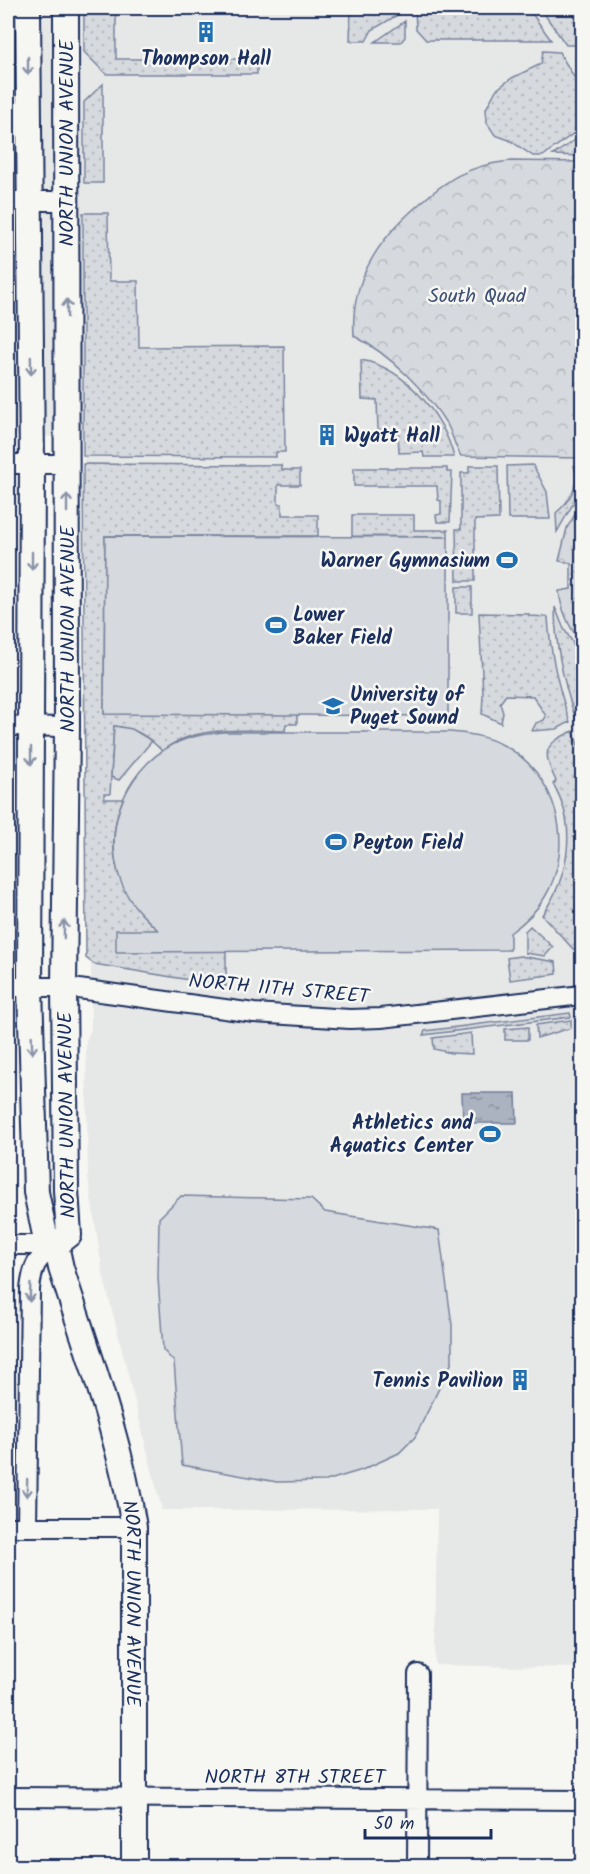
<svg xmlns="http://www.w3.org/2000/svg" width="590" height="1874" viewBox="0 0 590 1874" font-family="Kalam,sans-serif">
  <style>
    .built { fill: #e6e7e7 }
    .grass { fill: url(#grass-dots); stroke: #78849e; stroke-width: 1.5 }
    .park { fill: url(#park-crowns); stroke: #78849e; stroke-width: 1.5 }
    .garden { fill: #d6d9dd; stroke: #78849e; stroke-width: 1.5 }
    .water { fill: url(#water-ripples); stroke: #717e99; stroke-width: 1.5 }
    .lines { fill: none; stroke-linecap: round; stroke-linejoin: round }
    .minor-casing { stroke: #1b2f5e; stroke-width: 22 }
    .tertiary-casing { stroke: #1b2f5e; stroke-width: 28 }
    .minor { stroke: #f6f6f2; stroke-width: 18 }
    .tertiary { stroke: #f6f6f2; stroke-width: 24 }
    .oneway { stroke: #8892a8 }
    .labels { text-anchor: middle; stroke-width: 5; stroke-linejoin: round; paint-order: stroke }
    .poi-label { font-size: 20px; font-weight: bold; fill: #1b2f5e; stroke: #f6f6f2; text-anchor: start }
    .street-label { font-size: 20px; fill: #1b2f5e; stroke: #f6f6f2 }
    .park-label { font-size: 20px; fill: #405177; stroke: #f6f6f2 }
  </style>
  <defs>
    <pattern id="grass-dots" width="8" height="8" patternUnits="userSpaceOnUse" patternTransform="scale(1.5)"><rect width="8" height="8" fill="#d6d9dd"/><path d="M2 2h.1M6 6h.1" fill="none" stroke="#b7bbc0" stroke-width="1.8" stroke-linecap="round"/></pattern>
    <pattern id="park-crowns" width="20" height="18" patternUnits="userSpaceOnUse" patternTransform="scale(1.5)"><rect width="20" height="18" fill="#d6d9dd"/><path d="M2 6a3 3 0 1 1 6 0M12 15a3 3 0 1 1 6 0" fill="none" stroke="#b7bbc0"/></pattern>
    <pattern id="water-ripples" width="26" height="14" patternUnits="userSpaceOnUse" patternTransform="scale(1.5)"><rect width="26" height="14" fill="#abb2c0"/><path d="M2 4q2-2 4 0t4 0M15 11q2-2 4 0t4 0" fill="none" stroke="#8a919f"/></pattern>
  </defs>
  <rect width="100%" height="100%" fill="#f6f6f2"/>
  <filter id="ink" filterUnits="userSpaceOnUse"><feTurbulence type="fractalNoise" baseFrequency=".0167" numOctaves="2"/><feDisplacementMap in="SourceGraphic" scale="12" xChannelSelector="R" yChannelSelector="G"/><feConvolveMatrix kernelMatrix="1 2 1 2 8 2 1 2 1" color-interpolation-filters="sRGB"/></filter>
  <g filter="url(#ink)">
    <path class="built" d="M8,8h574v1660l-147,-3 2,-156 -275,1 -59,-236 -15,-97 -2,-136 5,-12v-66l-5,-5v-10l-3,-511 -75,-1z"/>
    <path class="grass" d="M84,8h32v51h141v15h-151l-22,-22z
      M351,8h54l1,2 -34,20 -6,11h-16z
      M415,8h113l23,32h-125l-10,-11z
      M540,8h42v29l-5,2 -1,6h-10z
      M405,21v16l-4,5h-26z
      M543,51l16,1 23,38v37l-39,29h-10l-24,-16 -14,-5 -8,-12 -1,-14 10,-19 16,-12 29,-14z
      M103,84v99h-19v-81z
      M582,135v21l-29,-1z
      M83,213h25l1,68h29l1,66 145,-1 1,106h-9v5l-193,-1z
      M361,360c45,8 82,55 93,97h-30l-1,-5 -24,1 -1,-23h-20l-1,-30 -15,-1z
      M83,464l198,1 1,5h18v15h-22v19h4v11h36v21h-213l-1,178h193v10h-11l-1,7c-40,0 -90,-7 -123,20 -14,-15 -27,-23 -48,-25l-4,68h-6v5h19c-21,50 -5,97 35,131l-42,21h110v35l-132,-22 -8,-6z
      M533,465l14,27 3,27h-42l-1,-53z
      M469,466h29l1,53 -24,1v61h-18l-1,-52h5v-56h8z
      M574,466h8v22l-25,44 -1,-19c13,-11 25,-30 18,-47z
      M354,468h93v4h5l-2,50h-13l-1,-7 5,-1v-13l-3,-1 -1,-14h-83z
      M352,515h62v15h34v7l-96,-1z
      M456,587h16v26h-16z
      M555,607l9,22 18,28v58l-6,5c-13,-38 -21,-73 -21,-113z
      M479,613l50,1v2l19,1c2,36 10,70 22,105l-13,7 -25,2 4,-8 8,-3 2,-4 -13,-20 -27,-1 -6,8 3,10 -2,10 -19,-9 1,-19z
      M573,731l9,25v192l-9,1 -31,-34c27,-38 36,-90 11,-131l3,-3c-14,-30 -13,-36 17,-50z
      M530,926l23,21 -8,9 -20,-3v-22z
      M520,956l36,6 1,12 -47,6 -3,-22z
      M570,1013l1,4 -148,18 2,-4z
      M571,1020v8l-34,10 -1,-13z
      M528,1027v13h-23v-11z
      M471,1033l1,21 -21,-1 -17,-4 -1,-11z"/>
    <path class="park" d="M510,161l72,1v296l-121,-2c-6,-9 -8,-20 -13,-30 -21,-34 -58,-72 -94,-90 -4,-54 23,-95 62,-129 30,-27 52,-42 94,-46z
      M582,502v143c-11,-15 -21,-34 -23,-54l12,-2v-26l-12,-2 8,-33z"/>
    <path class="garden" d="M105,536l343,1v179l-344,-2z
      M114,726l18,3 20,12 -33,39 -8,-3z
      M223,732h227c19,1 36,4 53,13 54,27 73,101 42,152 -9,15 -21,26 -35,36v17l-394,2v-22h42c-13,-12 -25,-23 -33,-39 -26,-53 -4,-120 49,-147 16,-8 32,-10 49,-12z
      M181,1196l130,3 14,13 114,18 13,95v37l-37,75 -16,16 -37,17 -36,11 -49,1 -95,-17 -8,-103 -11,-12 -5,-72 1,-60z"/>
    <path class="water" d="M462,1093h54l1,30h-54z"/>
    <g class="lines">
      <defs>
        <path id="minor" d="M8,201h59
          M8,464h59
          M8,726l59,1
          M8,987h56l190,26 96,6 31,-1 201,-23
          M8,1245h48
          M8,1527h126
          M27,1527l3,-238c3,-25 6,-29 26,-44
          M8,1797l574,3
          M417,1866l1,-192"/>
        <g id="tertiary">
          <path id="s1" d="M28,8l4,456 -2,523 6,205 9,43 11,10 5,23c27,85 59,170 73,259v339"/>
          <path d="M56,1245l13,-10 -3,-45 -2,-203 3,-260 -1,-719"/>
        </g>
      </defs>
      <use href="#minor" class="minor-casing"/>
      <use href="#tertiary" class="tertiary-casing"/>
      <use href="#minor" class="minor"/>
      <use href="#tertiary" class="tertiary"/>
    </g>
    <defs><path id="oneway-shaft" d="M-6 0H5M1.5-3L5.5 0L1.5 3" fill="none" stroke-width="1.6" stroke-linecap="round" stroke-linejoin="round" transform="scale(1.5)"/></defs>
    <g class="oneway">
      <use href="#oneway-shaft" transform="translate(28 66) rotate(90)"/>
      <use href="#oneway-shaft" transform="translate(67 308) rotate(-90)"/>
      <use href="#oneway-shaft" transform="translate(31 366) rotate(89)"/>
      <use href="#oneway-shaft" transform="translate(67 503) rotate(-90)"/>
      <use href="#oneway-shaft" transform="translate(32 561) rotate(90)"/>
      <use href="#oneway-shaft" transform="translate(31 756) rotate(90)"/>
      <use href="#oneway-shaft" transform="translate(64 929) rotate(-89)"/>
      <use href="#oneway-shaft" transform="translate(32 1045) rotate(88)"/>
      <use href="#oneway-shaft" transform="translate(30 1293) rotate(93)"/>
      <use href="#oneway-shaft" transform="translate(27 1488) rotate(91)"/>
    </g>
  </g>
  <defs>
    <symbol id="building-bare" viewBox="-9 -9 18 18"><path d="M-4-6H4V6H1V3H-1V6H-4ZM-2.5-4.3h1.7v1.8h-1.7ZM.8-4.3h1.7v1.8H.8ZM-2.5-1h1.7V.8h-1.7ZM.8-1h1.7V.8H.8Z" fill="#1f6fb2" stroke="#f6f6f2" stroke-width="2.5" paint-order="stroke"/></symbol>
    <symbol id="stadium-bare" viewBox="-9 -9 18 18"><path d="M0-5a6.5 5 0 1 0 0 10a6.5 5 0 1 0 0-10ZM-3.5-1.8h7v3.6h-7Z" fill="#1f6fb2" stroke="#f6f6f2" stroke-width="2.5" paint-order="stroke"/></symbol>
    <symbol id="university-bare" viewBox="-9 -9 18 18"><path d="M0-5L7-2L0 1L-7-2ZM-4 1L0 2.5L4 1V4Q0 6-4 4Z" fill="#1f6fb2" stroke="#f6f6f2" stroke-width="2.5" paint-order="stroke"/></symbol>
  </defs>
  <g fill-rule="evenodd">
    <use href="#building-bare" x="191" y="17" width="30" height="30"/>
    <use href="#building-bare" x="312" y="420" width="30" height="30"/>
    <use href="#stadium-bare" x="492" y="545" width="30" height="30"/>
    <use href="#stadium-bare" x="261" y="610" width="30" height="30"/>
    <use href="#university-bare" x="318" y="691" width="30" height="30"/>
    <use href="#stadium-bare" x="321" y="827" width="30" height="30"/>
    <use href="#stadium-bare" x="475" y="1119" width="30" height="30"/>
    <use href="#building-bare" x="505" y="1365" width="30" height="30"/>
  </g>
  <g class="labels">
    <g class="poi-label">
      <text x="206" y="65" text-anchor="middle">Thompson Hall</text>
      <text x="344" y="442">Wyatt Hall</text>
      <text x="490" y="567" text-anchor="end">Warner Gymnasium</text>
      <text x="293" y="621">Lower<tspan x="293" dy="23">Baker Field</tspan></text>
      <text x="350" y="701">University of<tspan x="350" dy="23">Puget Sound</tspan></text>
      <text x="353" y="849">Peyton Field</text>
      <text x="473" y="1129" text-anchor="end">Athletics and<tspan x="473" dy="23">Aquatics Center</tspan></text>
      <text x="503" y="1387" text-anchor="end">Tennis Pavilion</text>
    </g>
    <g class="street-label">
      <text transform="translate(66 143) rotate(-90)" y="7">NORTH UNION AVENUE</text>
      <text transform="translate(67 629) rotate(-90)" y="7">NORTH UNION AVENUE</text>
      <text transform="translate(279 988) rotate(5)" y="7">NORTH 11TH STREET</text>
      <text transform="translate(66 1115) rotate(-91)" y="7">NORTH UNION AVENUE</text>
      <text dy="7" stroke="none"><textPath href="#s1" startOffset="1612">NORTH UNION AVENUE</textPath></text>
      <text x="295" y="1783">NORTH 8TH STREET</text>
    </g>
    <g class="park-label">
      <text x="477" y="302">South Quad</text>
    </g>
  </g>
  <rect width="590" height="1874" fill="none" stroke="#f6f6f2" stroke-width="30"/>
  <rect x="15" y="15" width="560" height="1844" fill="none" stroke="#1b2f5e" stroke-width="2" filter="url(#ink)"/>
  <path d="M365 1829v9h126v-9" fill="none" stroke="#1b2f5e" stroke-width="3"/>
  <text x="374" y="1829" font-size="18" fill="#1b2f5e" stroke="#f6f6f2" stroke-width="4.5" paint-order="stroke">50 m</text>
</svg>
